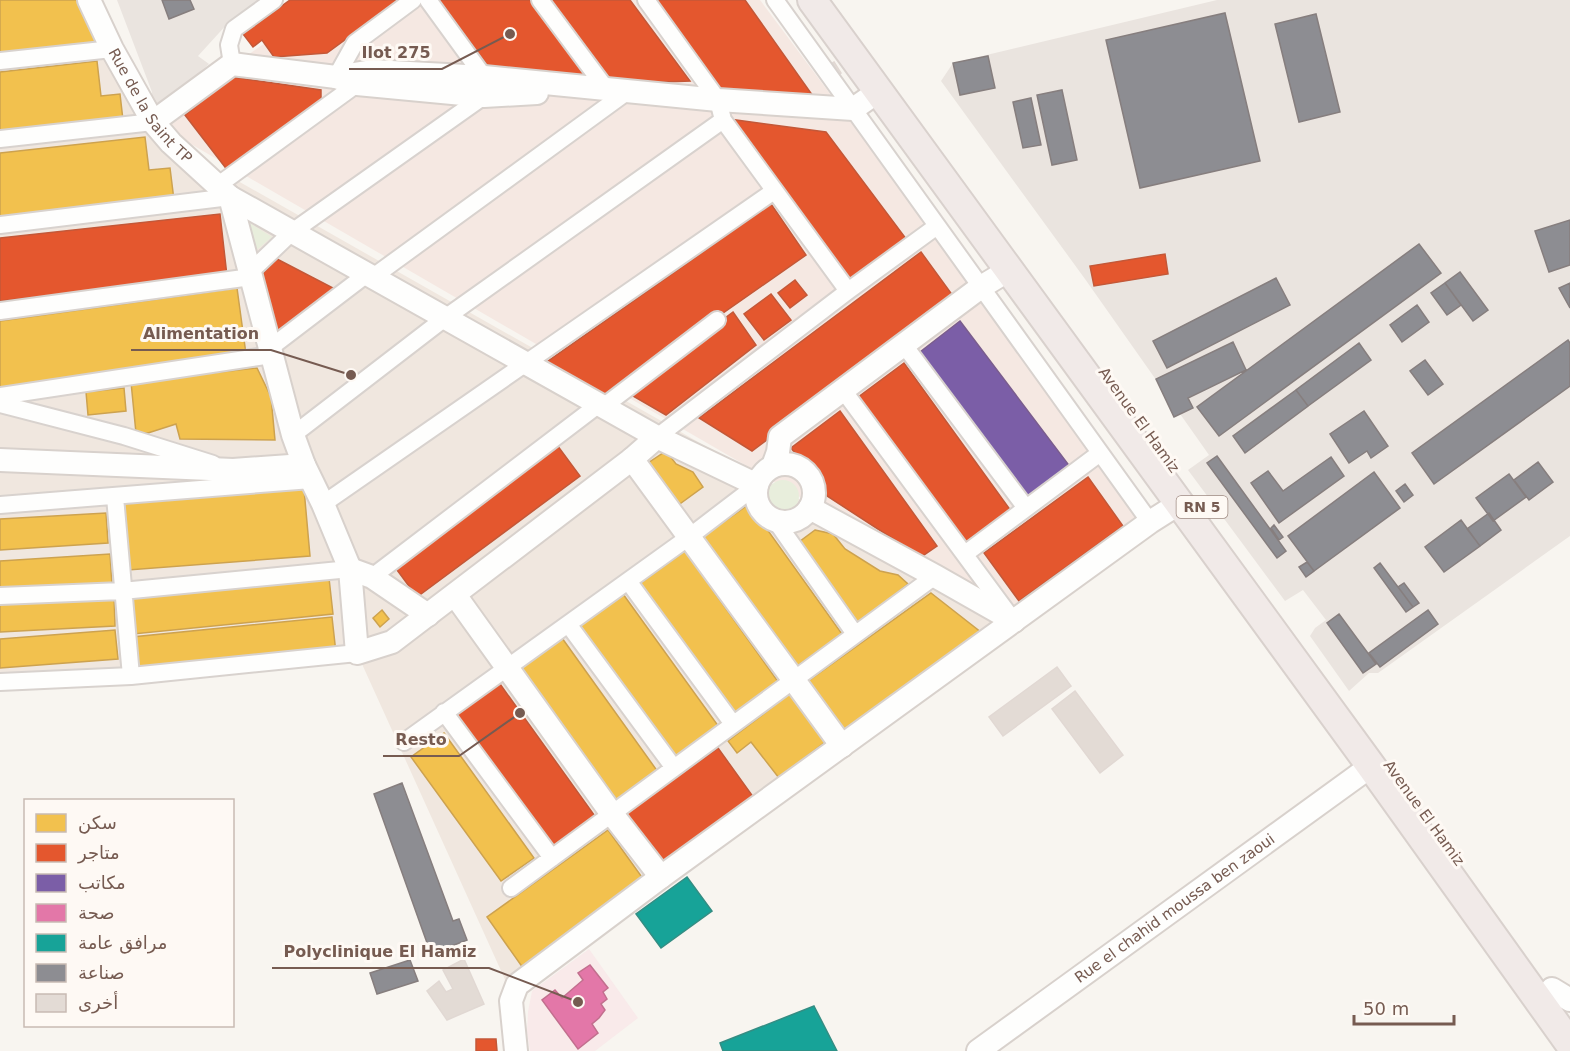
<svg xmlns="http://www.w3.org/2000/svg" width="1570" height="1051" viewBox="0 0 1570 1051" font-family="'DejaVu Sans','Noto Sans Arabic',sans-serif">
  <style>
    .residential { fill: #f0e7df }
    .commercial { fill: #f5e8e2 }
    .industrial { fill: #eae4df }
    .medical { fill: #f9eaea }
    .green { fill: #e8eedc }
    .homes { fill: #f2c14e; stroke: #cda24f; stroke-width: 1.5 }
    .shops { fill: #e4572e; stroke: #c35838; stroke-width: 1.5 }
    .offices { fill: #7b5ea7; stroke: #7a5d8d; stroke-width: 1.5 }
    .health { fill: #e377a8; stroke: #c26f8e; stroke-width: 1.5 }
    .public { fill: #17a398; stroke: #348d83; stroke-width: 1.5 }
    .industry { fill: #8d8d92; stroke: #867e7e; stroke-width: 1.5 }
    .building { fill: #e3dbd5; stroke: #e1d8d3; stroke-width: 1.5 }
    .lines { fill: none; stroke-linecap: round; stroke-linejoin: round }
    .street-casing { stroke: #d8d2ce; stroke-width: 20 }
    .secondary-casing { stroke: #d8d1cc; stroke-width: 26 }
    .highway-casing { stroke: #d9d1cd; stroke-width: 32 }
    .street { stroke: #fefefd; stroke-width: 16 }
    .secondary { stroke: #fefefd; stroke-width: 22 }
    .highway { stroke: #f1eae8; stroke-width: 28 }
    .labels { text-anchor: middle; stroke-width: 6; stroke-linejoin: round; paint-order: stroke }
    .shield { fill: #fef9f4; stroke: #9f8a82; stroke-width: 1.5 }
    .shield-label { font-size: 14px; font-weight: bold; fill: #765b51 }
    .street-label { font-size: 15px; fill: #765b51; stroke: #fef9f4 }
    .leader { fill: none; stroke: #765b51; stroke-width: 2 }
    .callout-dot { fill: #765b51; stroke: #fef9f4; stroke-width: 2 }
    .callout-label { font-size: 16px; text-anchor: middle; font-weight: bold; fill: #765b51; stroke: #fef9f4; stroke-width: 6; stroke-linejoin: round; paint-order: stroke }
  </style>
  <rect width="100%" height="100%" fill="#f8f5f0"/>
  <path class="residential" d="M0,0h95l76,143 843,478 -501,376 -156,-344 -357,27z"/>
  <path class="commercial" d="M326,0h434l390,522 -136,99 -861,-499z"/>
  <path class="industrial" d="M117,0h142l-30,22 -31,34 11,8 -50,45 -7,-11v-6z
    M1217,0h353v536l-192,137h-9l-20,18 -39,-55 5,-8 11,-8 -23,-30 -18,11 -97,-131 21,-15 -124,-176 -144,-198 12,-18z"/>
  <path class="medical" d="M589,949l49,69 -43,33h-65l-3,-19 1,-20 4,-21z"/>
  <path class="green" d="M248,222l24,15 -20,17z
    M767 496a16 16 0 1 1 32 0a16 16 0 1 1-32 0Z"/>
  <path class="homes" d="M0,0h80l16,43 -96,11z
    M97,61l4,35 19,-2 3,26 -123,14v-62z
    M145,137l4,33 21,-2 4,32 -174,18v-65z
    M237,288l9,66 -246,35v-68z
    M257,368l14,29 4,43 -95,-1 -4,-15 -28,9h-12l-5,-51z
    M124,388l2,23 -38,4 -2,-23z
    M666,451l10,13 17,8 10,15 -26,19 -29,-43z
    M304,489l6,67 -182,14 -5,-66z
    M749,504l93,130 -52,37 -93,-130z
    M106,513l2,30 -108,7v-31z
    M815,530l18,4 12,15 35,22 18,4 10,9 -50,40 -59,-82z
    M685,551l94,132 -47,34 -94,-132z
    M110,554l2,31 -112,7v-31z
    M329,578l4,36 -200,20 -3,-36z
    M931,593l51,40 -142,101 -36,-50z
    M623,594l96,133 -46,34 -96,-134z
    M114,596l1,30 -115,6v-31z
    M382,610l7,9 -9,8 -7,-9z
    M332,617l4,36 -200,19 -4,-35z
    M115,630l3,29 -118,9v-29z
    M562,638l96,134 -45,32 -96,-133z
    M792,692l37,47 -50,39 -28,-36 -14,11 -9,-12z
    M444,733l90,125 -33,23 -90,-124z
    M608,830l36,50 -121,88 -36,-51z"/>
  <path class="shops" d="M290,0h109l-72,53 -53,4 -12,-17 -9,7 -10,-13z
    M439,0h91l56,74 -7,2 -89,-7z
    M547,0h83l60,81 -82,3z
    M655,0h90l70,99 -94,-5z
    M232,77l89,13v14l-93,67 -43,-56z
    M729,119l97,13 81,108 -59,44z
    M771,204l35,51 -200,140 -62,-31z
    M220,214l7,62 -227,25v-63z
    M921,252l35,48 -204,151 -53,-33z
    M1165,254l3,20 -74,12 -4,-20z
    M277,259l60,31 -62,46 -16,-59z
    M795,280l12,15 -17,13 -12,-15z
    M771,294l20,26 -27,20 -20,-26z
    M733,312l23,33 -90,70 -40,-23z
    M904,363l107,148 -47,34 -107,-147z
    M840,411l97,135 -16,11 -94,-61 -36,-48z
    M557,445l23,31 -163,121 -23,-31z
    M1088,477l35,49 -104,75 -35,-48z
    M500,684l97,135 -46,32 -97,-134z
    M718,748l36,50 -94,68 -36,-51z
    M476,1039h20l1,12h-21z"/>
  <path class="offices" d="M960,321l111,147 -46,34 -110,-146z"/>
  <path class="health" d="M590,965l18,23 -5,4 4,7 -6,5 4,6 -6,8 -7,6 6,9 -20,16 -36,-49 13,-10 7,8 21,-18 -5,-7z"/>
  <path class="public" d="M687,877l25,34 -51,37 -25,-34z
    M814,1006l23,45h-114l-3,-8z"/>
  <path class="industry" d="M162,0h28l4,9 -25,10z
    M1225,13l35,148 -120,27 -34,-148z
    M1316,14l24,98 -41,10 -24,-98z
    M988,56l7,32 -35,7 -7,-32z
    M1062,90l15,70 -25,5 -15,-70z
    M1031,98l10,47 -18,3 -10,-46z
    M1570,220v45l-21,7 -14,-41z
    M1419,244l22,29 -222,163 -22,-29z
    M1460,272l28,38 -15,11 -28,-38z
    M1276,278l14,27 -123,63 -14,-27z
    M1445,283l16,22 -14,10 -16,-22z
    M1570,283v25l-11,-20z
    M1417,305l12,17 -27,20 -12,-17z
    M1568,340l2,3v43l-136,98 -22,-31z
    M1233,342l13,28 -58,28 5,10 -19,9 -18,-38z
    M1359,343l12,17 -63,46 -12,-16z
    M1425,360l18,24 -15,11 -18,-24z
    M1296,390l12,16 -63,47 -12,-17z
    M1364,411l24,35 -17,12 -4,-7 -18,12 -19,-29z
    M1217,456l69,95 -9,7 -70,-95z
    M1331,457l13,19 -65,47 -28,-40 17,-12 15,20z
    M1538,462l15,20 -24,18 -15,-20z
    M1374,472l26,36 -86,63 -26,-35z
    M1509,474l17,23 -33,24 -17,-23z
    M1405,484l8,11 -9,7 -8,-11z
    M1489,513l12,17 -21,16 -13,-17z
    M1461,520l19,26 -36,26 -19,-25z
    M1274,525l9,12 -4,3 -8,-12z
    M1307,562l7,9 -8,6 -7,-10z
    M1380,563l33,44 -7,5 -32,-44z
    M1404,583l15,20 -6,4 -15,-20z
    M1428,610l10,14 -58,43 -11,-14z
    M1339,614l37,50 -13,9 -36,-50z
    M402,783l51,138 6,-2 8,21 -36,14 -57,-160z
    M410,960l8,21 -41,13 -7,-21z"/>
  <path class="building" d="M834,62l7,11 -8,5 -7,-11z
    M1057,667l14,19 -68,50 -14,-19z
    M1075,691l48,64 -23,18 -48,-64z
    M464,959l20,45 -37,16 -20,-29 12,-10 7,11 7,-3 -10,-19z"/>
  <g class="lines">
    <defs>
      <path id="street" d="M540,0l67,90
        M646,0l72,100 5,20 125,171
        M775,0l375,522
        M0,61l112,-12
        M232,64l-3,-19 5,-16 40,-29
        M336,77l19,-34 58,-43
        M0,139l153,-17
        M217,186l140,-102
        M0,225l230,-28
        M250,272l42,-40 192,-136v-19l-56,-77
        M373,277l255,-186
        M0,311l251,-34
        M904,345l122,163
        M270,348l97,-74
        M843,390l167,226
        M0,396l272,-41
        M0,404l124,32 89,28
        M603,407l114,-87
        M293,435l152,-117 278,-198
        M657,437l191,-146 89,-65
        M115,497l16,179
        M323,504l451,-313
        M0,505l311,-25
        M775,520l80,114
        M965,554l135,-101
        M372,577l226,-172
        M628,581l105,143
        M0,596l122,-5 228,-22
        M568,624l106,144
        M0,682l131,-6 226,-23
        M444,712l108,146
        M404,742l285,-205 68,-52
        M511,888l424,-312"/>
      <g id="secondary">
        <path id="s1" d="M89,0l23,49 41,73 18,21 59,54 427,240 100,48"/>
        <path d="M336,77l36,-6 112,6 234,23 135,9 26,-18"/>
        <path d="M153,122l79,-58 104,13 21,7 127,12 53,-3"/>
        <path d="M230,197l63,238 11,30 19,39 27,65 7,84 35,-11 240,-183 25,-22"/>
        <path d="M632,459l210,287"/>
        <path d="M0,460l233,10 71,-5"/>
        <circle cx="785" cy="493" r="29"/>
        <path d="M773,466l5,-14 2,-15 201,-150 28,-17"/>
        <path d="M810,508l125,68 79,45"/>
        <path d="M350,569l22,8 56,38"/>
        <path d="M455,595l157,219 49,63"/>
        <path d="M1552,989l18,11"/>
        <path d="M516,1051l-5,-50 6,-16 144,-108 489,-355 30,-19"/>
        <path id="s2" d="M978,1051l393,-285"/>
      </g>
      <path id="highway" d="M812,0l559,766 199,278"/>
    </defs>
    <use href="#street" class="street-casing"/>
    <use href="#secondary" class="secondary-casing"/>
    <use href="#highway" class="highway-casing"/>
    <use href="#street" class="street"/>
    <use href="#secondary" class="secondary"/>
    <use href="#highway" class="highway"/>
  </g>
  <g class="labels">
    <rect class="shield" x="1176.5" y="496" width="51" height="22" rx="4.5"/>
    <g class="shield-label">
      <text x="1202" y="512">RN 5</text>
    </g>
    <g class="street-label">
      <text dy="5" stroke="none"><textPath href="#s1" startOffset="123">Rue de la Saint TP</textPath></text>
      <text transform="translate(1139 420) rotate(54)" y="5">Avenue El Hamiz</text>
      <text transform="translate(1424 813) rotate(54)" y="5">Avenue El Hamiz</text>
      <text dy="5" stroke="none"><textPath href="#s2" startOffset="243">Rue el chahid moussa ben zaoui</textPath></text>
    </g>
  </g>
  <path class="leader" d="M510 34L442 69H349M351 375L271 350H131M520 713L459 756H383M578 1002L489 968H272"/>
  <g class="callout-dot">
    <circle cx="510" cy="34" r="6"/>
    <circle cx="351" cy="375" r="6"/>
    <circle cx="520" cy="713" r="6"/>
    <circle cx="578" cy="1002" r="6"/>
  </g>
  <g class="callout-label">
    <text x="396" y="58">Ilot 275</text>
    <text x="201" y="339">Alimentation</text>
    <text x="421" y="745">Resto</text>
    <text x="380" y="957">Polyclinique El Hamiz</text>
  </g>
  <rect x="24" y="799" width="210" height="228" fill="#fef9f4" stroke="#c8bab3" stroke-width="1.5"/>
  <rect x="36" y="814" width="30" height="18" fill="#f2c14e" stroke="#c8bab3" stroke-width="1.5"/>
  <text x="78" y="829" font-size="18" fill="#765b51">سكن</text>
  <rect x="36" y="844" width="30" height="18" fill="#e4572e" stroke="#c8bab3" stroke-width="1.5"/>
  <text x="78" y="859" font-size="18" fill="#765b51">متاجر</text>
  <rect x="36" y="874" width="30" height="18" fill="#7b5ea7" stroke="#c8bab3" stroke-width="1.5"/>
  <text x="78" y="889" font-size="18" fill="#765b51">مكاتب</text>
  <rect x="36" y="904" width="30" height="18" fill="#e377a8" stroke="#c8bab3" stroke-width="1.5"/>
  <text x="78" y="919" font-size="18" fill="#765b51">صحة</text>
  <rect x="36" y="934" width="30" height="18" fill="#17a398" stroke="#c8bab3" stroke-width="1.5"/>
  <text x="78" y="949" font-size="18" fill="#765b51">مرافق عامة</text>
  <rect x="36" y="964" width="30" height="18" fill="#8d8d92" stroke="#c8bab3" stroke-width="1.5"/>
  <text x="78" y="979" font-size="18" fill="#765b51">صناعة</text>
  <rect x="36" y="994" width="30" height="18" fill="#e3dbd5" stroke="#c8bab3" stroke-width="1.5"/>
  <text x="78" y="1009" font-size="18" fill="#765b51">أخرى</text>
  <path d="M1354 1015v9h100v-9" fill="none" stroke="#765b51" stroke-width="3"/>
  <text x="1363" y="1015" font-size="18" fill="#765b51" stroke="#fef9f4" stroke-width="4.5" paint-order="stroke">50 m</text>
</svg>
